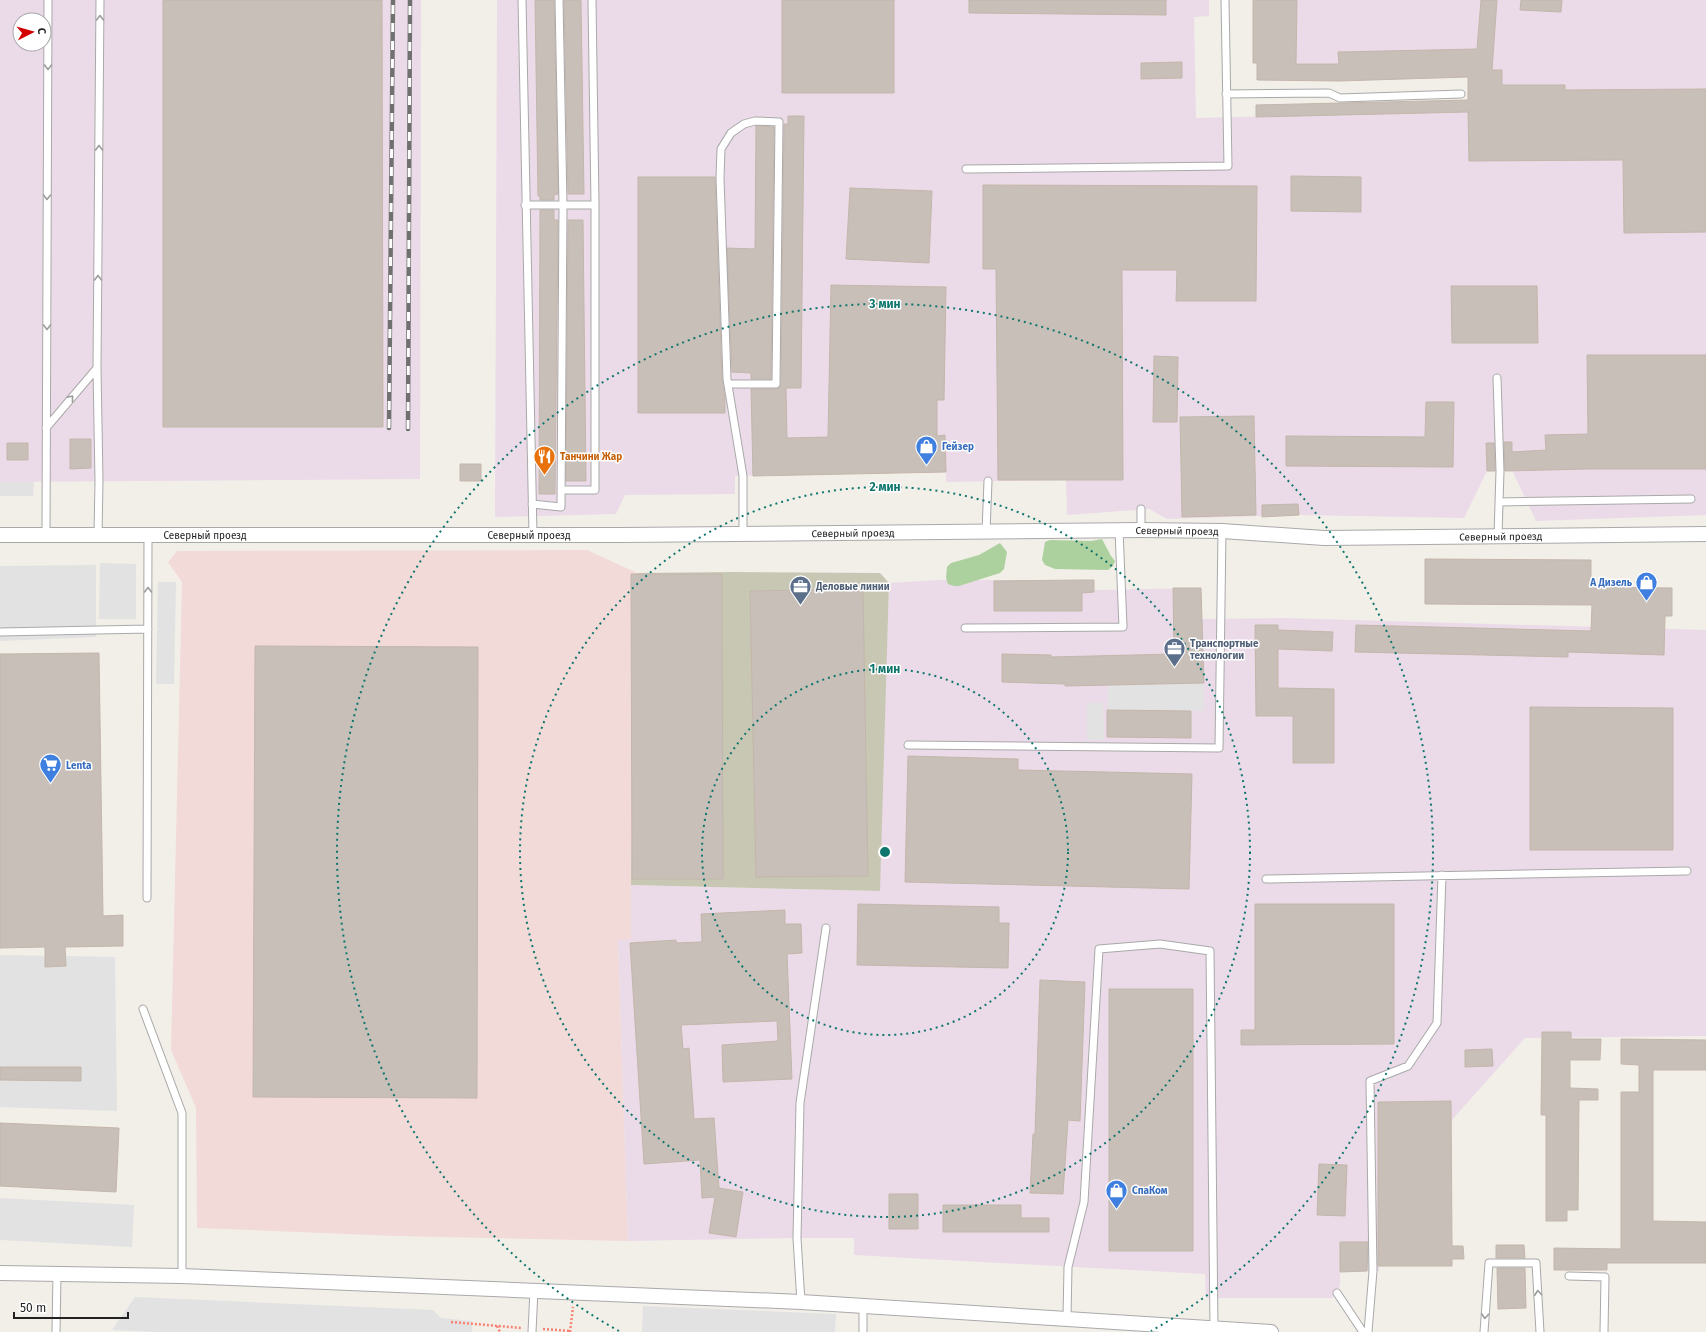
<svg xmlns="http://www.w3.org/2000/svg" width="1706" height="1332" viewBox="0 0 1706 1332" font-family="'Fira Sans',sans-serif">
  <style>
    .commercial { fill: #f2dad9 }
    .industrial { fill: #ebdbe8; fill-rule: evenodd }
    .construction { fill: #c7c7b4 }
    .forest { fill: #add19e }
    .parking { fill: #e2e2e2 }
    .building { fill: #c7bfb8; stroke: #c4b6ab }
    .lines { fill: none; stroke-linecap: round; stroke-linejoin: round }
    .service-casing { stroke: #a9a9a9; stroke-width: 9 }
    .minor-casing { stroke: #a9a9a9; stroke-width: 16 }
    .path { stroke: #fa8072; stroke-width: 2.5; stroke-dasharray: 2 2; stroke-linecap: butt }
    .service { stroke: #fff; stroke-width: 7 }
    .minor { stroke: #fff; stroke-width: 14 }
    .rail-casing { stroke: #707070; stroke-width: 4.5 }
    .rail { stroke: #fff; stroke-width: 3; stroke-dasharray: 9; stroke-linecap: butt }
    .oneway { stroke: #9c9c9c }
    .ring { fill: none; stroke: #0f766e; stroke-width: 2; stroke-dasharray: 2 4 }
    .labels { text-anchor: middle; stroke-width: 3; stroke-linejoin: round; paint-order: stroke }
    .shop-label { font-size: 10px; font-weight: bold; fill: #366cbe; stroke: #fff; text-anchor: start }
    .food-label { font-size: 10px; font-weight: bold; fill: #c56008; stroke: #fff; text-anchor: start }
    .street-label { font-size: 10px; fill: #222; stroke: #fff }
    .service-label { font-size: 10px; font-weight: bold; fill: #4e5e75; stroke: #fff; text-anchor: start }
    .centre { fill: #0f766e; stroke: #fff; stroke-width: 2 }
    .ring-label { font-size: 12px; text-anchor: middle; font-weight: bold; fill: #0f766e; stroke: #fff; stroke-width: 3; stroke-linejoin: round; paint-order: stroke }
  </style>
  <rect width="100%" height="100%" fill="#f2efe9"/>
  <path class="commercial" d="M587,550l50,23 -6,367h-13l10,301 -232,-5 -199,-8 -1,-120 -25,-58 11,-468 -14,-20 9,-11z"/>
  <path class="industrial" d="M0,0h421l-1,479 -420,3zM20,20h24v24h-24z
    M497,0h712v16l-15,1 2,101 272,-6v-41l-4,-1v7l-125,4v-17l-71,-1v-63h438v515l-170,6 -24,-51 -25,1 -23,47 -165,-3 -132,4 -18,-10 -82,6 -1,-35 -120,2v-10l-211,4v18l-110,1 -9,19 -121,3z
    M939,580h155v10l107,-2 1,31 82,-1 422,12v406l-181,2 -74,83 1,145h-73v5l-39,1v13l-3,8 -5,5h-126l-1,-24 -351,-19v-17h-57l-169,3 -10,-301 13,-1v-54l248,6 10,-308z"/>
  <path class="construction" d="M734,572l146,1 9,10 -9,308 -249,-6 6,-312z"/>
  <path class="forest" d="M1102,539l9,17 4,5 -2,5 -5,4 -53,-1 -10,-4 -3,-5 3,-18 5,-2 41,1z
    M1000,543l7,9 -3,17 -4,4 -41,13h-5l-6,-2 -2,-6 1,-11 4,-4 28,-8z"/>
  <path class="parking" d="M0,482h34l-1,14h-33z
    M100,563l36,1v55h-37z
    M96,565v72l-96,4v-75z
    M158,582h18l-2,102h-18z
    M1204,683v28l-97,-1 1,-25z
    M1087,703h16l1,37h-17z
    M0,955l115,2 2,154 -117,-4z
    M0,1198l134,7 -2,42 -132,-7z
    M135,1297l298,13 8,8 31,3v11h-314l-46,-2z
    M643,1306l193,8 -1,18h-193z"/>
  <path class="building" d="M163,0h219l1,427h-220z
    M535,0h19l4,194 -4,1v5h-14v-4h-2z
    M564,0h17l3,194h-16z
    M782,0h112v93h-112z
    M969,0h197v15l-197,-2z
    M1253,0h44l-1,64h43l-1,-12 139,-3 4,-49h16l-5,70h10v15h63v5l141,-1v143l-82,1 -1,-73 -154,1 -1,-49 -212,5v-12l212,-5v-23l-129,4 -82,-1v-17h-4z
    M1521,0h41l-1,12 -41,-2z
    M1182,62v16l-41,1v-16z
    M788,116h16l-3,272h-15l1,50 41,-1 3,-152 115,2 -2,113h-7v36l8,-1 1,37 -193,4 -2,-87h25l4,-2 1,-3 3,-260h4z
    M756,126l18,1 -3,252h-20v-6l-19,-1 -5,-124 28,1z
    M1291,176l70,1v35l-70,-1z
    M638,177h77l7,202 3,21v13h-87z
    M983,185l274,1 -1,115h-80l1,-31h-55l1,210h-125l-2,-211h-13z
    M850,188l82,3 -3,72 -83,-4z
    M540,210h14v10h4l-3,274h-16z
    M568,220h15l3,261h-20z
    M1451,286h86l1,57h-86z
    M1587,355h119v114h-118l-83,2 -1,-29h8v10l34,-2 -1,-15 43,-1z
    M1154,356l24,1 -1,65h-24z
    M1426,402h28l-1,65 -167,-1v-30l139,1z
    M1254,416l2,99 -74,2 -2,-100z
    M70,439h21v29l-21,1z
    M7,443h21v17h-21z
    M1486,443h8l1,28h-8z
    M460,464h21v17h-21z
    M1298,504l1,11 -37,2v-12z
    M1425,559l166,1v27l81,1v28h-7l-1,39 -96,-3v5l-213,-5 1,-27 235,6 1,-26 -167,-1z
    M631,574h91l1,305h-91z
    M1081,580h13v12l-12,1v18h-88v-30z
    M1173,588h28l3,95 -139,3v-2l-63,-2v-28l49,1v2l123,-3z
    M863,589l5,287 -112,1 -6,-286z
    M1255,625h23v5l55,2 -1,19 -54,-2v39l56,1v74h-41v-47h-37z
    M255,646l223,1 -1,451 -224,-1z
    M99,653l4,263 20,-1v31l-58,1 1,19 -21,1v-20l-45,1v-294z
    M1530,707l143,1v142h-143z
    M1107,710l84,1v27l-84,-1z
    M908,756l110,3v11l174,4 -3,115 -284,-7z
    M858,904l141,3v16h10l-1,45 -151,-3z
    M1255,904h139v140l-153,1v-15h14z
    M785,910v14h16l1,29 -15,1 5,125 -69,3 -1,-37 56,-4 -1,-20 -96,4 2,24 6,-1 5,71 20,-1 5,70 24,4 -7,45 -27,-4 6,-36 -13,1 -2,-38 -56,4 -14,-221 46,-3v3l26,-1 -1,-28z
    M1040,980l45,2 -5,139 -12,-1 -5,74 -33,-1 3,-59h2z
    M1109,989h84v262h-84z
    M1542,1032h29v7h30l-1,21h-30v28l28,1v11h-19l-1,110h-11v11h-21v-106h-5z
    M1621,1039l85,1v30h-53v151l53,1v41h-99v7h-53v-22l67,1v-157h18v-27l-18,-1z
    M1492,1049l1,17 -28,1v-17z
    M0,1067h81v14l-81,-1z
    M1451,1101l1,145h11l1,13h-12v7h-74v-164z
    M0,1123l119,5 -3,64 -116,-6z
    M1319,1164l28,1 -2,51 -28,-1z
    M889,1194h29v35h-29z
    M943,1205h78v13h28v14h-106z
    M1340,1242h28l-1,29 -27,1z
    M1496,1245h28l1,13h-29z
    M1497,1268h28l1,40 -28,1z"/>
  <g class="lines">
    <defs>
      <path id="service" d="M522,0l11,535
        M1226,94l103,-1 11,5 121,-4
        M966,169l262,-3 -3,-166
        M525,205h70
        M97,368l2,113 -1,54
        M1497,378l3,93 -2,65
        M728,384h48l3,-262 -24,-1 -11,3 -13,9 -10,16 -1,29 7,201 16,97v57
        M46,428l51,-60 3,-368
        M561,490h34v-285l-3,-205
        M1499,502l192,-3
        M532,504l29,3 2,-302 -4,-205
        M1141,509v21
        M986,532l2,-51
        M46,535l2,-535
        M965,628l158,-1 -4,-97
        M0,632l148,-3
        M908,745l311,3 3,-217
        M1266,879l421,-8
        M147,898l1,-363
        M143,1009l39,104v163
        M1569,1276l36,1 -1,55
        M1337,1293l26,39
        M801,1302l-4,-64 3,-135 26,-175
        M1067,1318l1,-51 16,-65 15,-253 61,-5 50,7 4,378
        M56,1332l1,-58
        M532,1332l2,-42
        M863,1332v-26
        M1368,1332l5,-61 -3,-190 38,-15 29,-43 5,-148
        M1484,1332l5,-69h47l4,69"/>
      <g id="minor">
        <path id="s1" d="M0,535h623l518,-5 81,1 102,7 382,-4"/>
        <path d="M0,1273l182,3 619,26 470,30"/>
      </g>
    </defs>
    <use href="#service" class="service-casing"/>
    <use href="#minor" class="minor-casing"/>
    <path class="path" d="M451,1322l71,6
      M497,1326l3,6
      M543,1329l28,2
      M570,1332l3,-25"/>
    <use href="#service" class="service"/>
    <use href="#minor" class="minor"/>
    <defs>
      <path id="rail" d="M389,428l4,-428
        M408,429l2,-429"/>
    </defs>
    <use href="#rail" class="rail-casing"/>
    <use href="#rail" class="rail"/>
  </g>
  <defs><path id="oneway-chevron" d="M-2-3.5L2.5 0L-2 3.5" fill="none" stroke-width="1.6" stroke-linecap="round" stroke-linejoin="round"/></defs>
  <g class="oneway">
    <use href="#oneway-chevron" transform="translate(100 18) rotate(-90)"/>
    <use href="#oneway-chevron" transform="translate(48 67) rotate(90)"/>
    <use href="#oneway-chevron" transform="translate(99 148) rotate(-90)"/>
    <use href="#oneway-chevron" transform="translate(47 197) rotate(90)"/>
    <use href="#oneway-chevron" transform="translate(98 278) rotate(-90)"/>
    <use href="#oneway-chevron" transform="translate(47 327) rotate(90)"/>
    <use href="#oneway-chevron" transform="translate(71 398) rotate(-50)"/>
    <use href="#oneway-chevron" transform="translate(148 590) rotate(-90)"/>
    <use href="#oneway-chevron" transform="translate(1538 1293) rotate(-94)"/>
    <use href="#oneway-chevron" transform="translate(1485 1316) rotate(94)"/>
  </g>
  <g class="ring">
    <circle cx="885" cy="852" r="183"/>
    <circle cx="885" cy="852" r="365"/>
    <path d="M619 1331A548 548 0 1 1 1151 1331"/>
  </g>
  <defs>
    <symbol id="shop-pin" viewBox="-11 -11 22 30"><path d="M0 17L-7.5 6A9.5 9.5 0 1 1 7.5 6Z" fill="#3f7fe0" stroke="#fff"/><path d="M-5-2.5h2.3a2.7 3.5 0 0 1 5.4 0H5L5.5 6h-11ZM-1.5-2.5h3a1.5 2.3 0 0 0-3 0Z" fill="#fff"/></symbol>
    <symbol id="restaurant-pin" viewBox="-11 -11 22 30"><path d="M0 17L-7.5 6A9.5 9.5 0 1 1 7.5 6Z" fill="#e8710a" stroke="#fff"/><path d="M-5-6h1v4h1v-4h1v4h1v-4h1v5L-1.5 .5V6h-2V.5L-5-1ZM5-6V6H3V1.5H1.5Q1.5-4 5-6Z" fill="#fff"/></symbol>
    <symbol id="office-pin" viewBox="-11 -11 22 30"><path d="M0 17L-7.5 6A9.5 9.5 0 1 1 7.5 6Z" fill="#5c6f8a" stroke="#fff"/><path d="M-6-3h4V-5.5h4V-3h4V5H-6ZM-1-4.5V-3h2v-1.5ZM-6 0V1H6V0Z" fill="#fff"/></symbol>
    <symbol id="supermarket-pin" viewBox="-11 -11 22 30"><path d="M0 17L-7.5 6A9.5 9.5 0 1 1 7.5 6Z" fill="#3f7fe0" stroke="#fff"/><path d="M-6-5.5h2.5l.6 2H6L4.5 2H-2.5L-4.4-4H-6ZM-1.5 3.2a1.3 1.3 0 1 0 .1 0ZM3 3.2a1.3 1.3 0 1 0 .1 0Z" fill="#fff"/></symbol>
  </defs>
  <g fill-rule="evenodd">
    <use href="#shop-pin" x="914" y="434" width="25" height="34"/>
    <use href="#restaurant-pin" x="532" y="444" width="25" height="34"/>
    <use href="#shop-pin" x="1634" y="570" width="25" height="34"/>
    <use href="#office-pin" x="788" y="574" width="25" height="34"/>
    <use href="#office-pin" x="1162" y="636" width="25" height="34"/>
    <use href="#supermarket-pin" x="38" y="752" width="25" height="34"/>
    <use href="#shop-pin" x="1104" y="1178" width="25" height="34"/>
  </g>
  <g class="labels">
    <g class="shop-label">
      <text x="942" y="450">Гейзер</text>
      <text x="1632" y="586" text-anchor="end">А Дизель</text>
      <text x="66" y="769">Lenta</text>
      <text x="1132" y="1194">СпаКом</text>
    </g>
    <g class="food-label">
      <text x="560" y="460">Танчини Жар</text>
    </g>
    <g class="street-label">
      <text dy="4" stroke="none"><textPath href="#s1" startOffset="1177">Северный проезд</textPath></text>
      <text dy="4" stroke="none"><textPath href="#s1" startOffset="853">Северный проезд</textPath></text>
      <text dy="4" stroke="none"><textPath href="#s1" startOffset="205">Северный проезд</textPath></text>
      <text dy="4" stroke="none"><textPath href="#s1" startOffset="529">Северный проезд</textPath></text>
      <text dy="4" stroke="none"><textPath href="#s1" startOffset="1501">Северный проезд</textPath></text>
    </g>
    <g class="service-label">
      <text x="816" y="590">Деловые линии</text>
      <text x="1190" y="647">Транспортные<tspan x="1190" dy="12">технологии</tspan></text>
    </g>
  </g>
  <circle cx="885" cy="852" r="6" class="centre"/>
  <g class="ring-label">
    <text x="885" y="308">3 мин</text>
    <text x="885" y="491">2 мин</text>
    <text x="885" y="673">1 мин</text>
  </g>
  <g transform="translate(32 32) rotate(84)"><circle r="19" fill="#ffffff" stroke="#a7a7a7"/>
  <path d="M0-3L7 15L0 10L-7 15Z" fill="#d40000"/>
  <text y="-6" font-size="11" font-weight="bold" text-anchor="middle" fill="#222222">С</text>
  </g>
  <path d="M14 1312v6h114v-6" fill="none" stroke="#222222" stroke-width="2"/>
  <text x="20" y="1312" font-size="12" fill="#222222" stroke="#ffffff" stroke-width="3" paint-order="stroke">50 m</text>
</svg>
